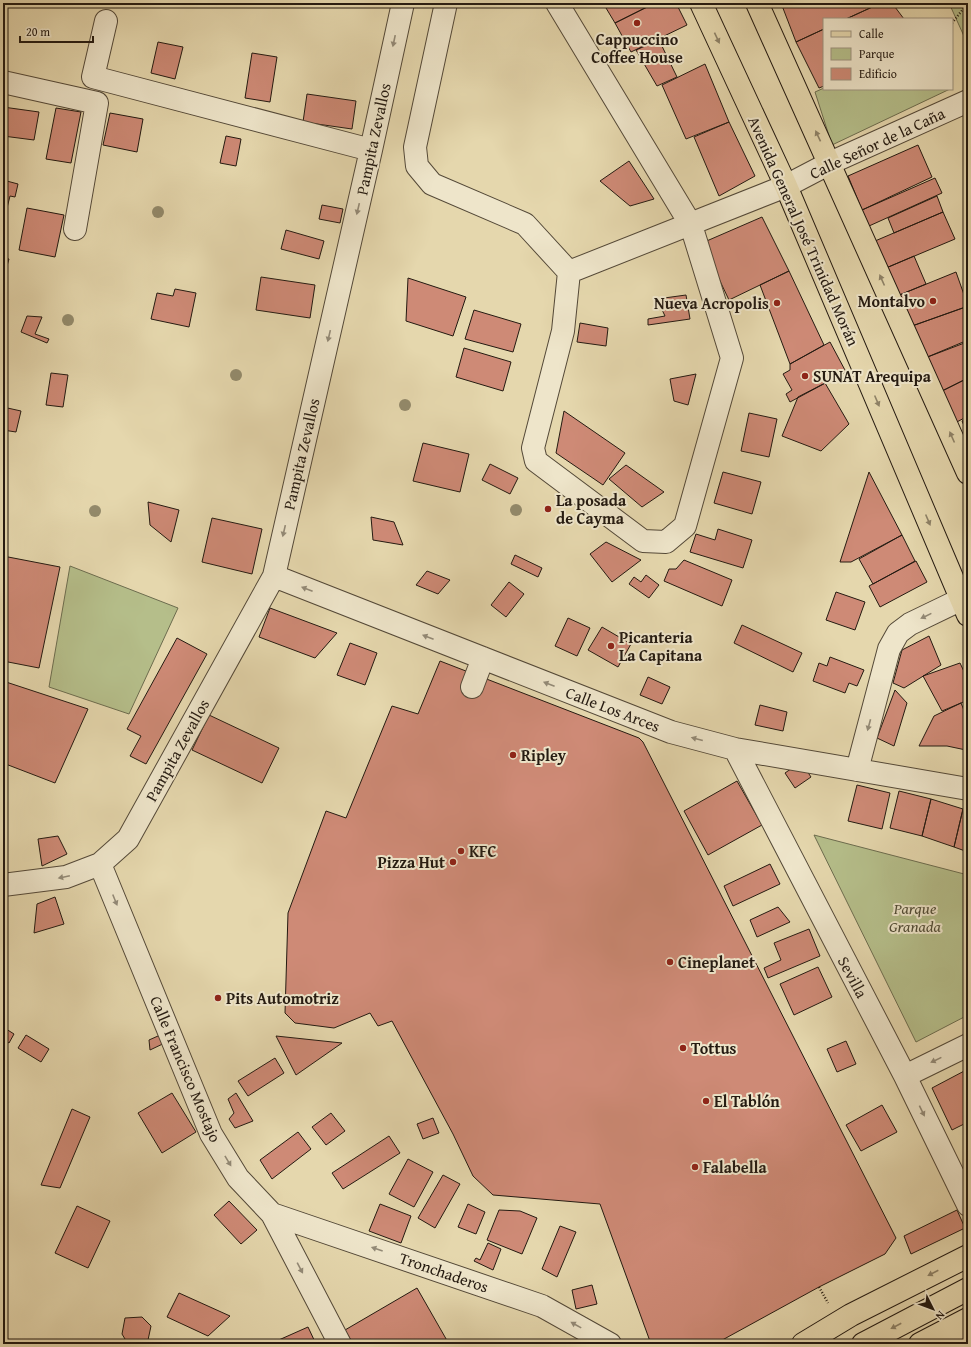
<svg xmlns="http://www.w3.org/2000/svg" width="971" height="1347" viewBox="0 0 971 1347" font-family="'Gentium Book Plus',serif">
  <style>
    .green { fill: #b5be8a; stroke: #6c6c4e }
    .building { fill: #ce8a76; stroke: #241a11 }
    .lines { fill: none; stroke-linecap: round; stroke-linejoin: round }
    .minor-casing { stroke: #544938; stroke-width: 24 }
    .major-casing { stroke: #241a11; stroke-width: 24 }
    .path { stroke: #241a11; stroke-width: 2.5; stroke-dasharray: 1 2; stroke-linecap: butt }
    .minor { stroke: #eee5ca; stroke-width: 22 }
    .major { stroke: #e5d7ad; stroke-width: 22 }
    .tree { fill: #938a6b }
    .oneway { fill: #8e8267 }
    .oneway2 { fill: #938a77 }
    .poi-dot { fill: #8f2418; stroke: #eee5ca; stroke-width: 1.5 }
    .labels { text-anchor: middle; stroke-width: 4; stroke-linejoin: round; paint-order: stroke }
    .poi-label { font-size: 16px; font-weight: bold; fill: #241a11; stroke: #eee5ca; text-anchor: start }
    .street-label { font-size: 16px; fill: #241a11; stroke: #eee5ca }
    .park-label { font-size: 16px; font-style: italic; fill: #504b35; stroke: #eee5ca }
  </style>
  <rect width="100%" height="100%" fill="#e5d7ad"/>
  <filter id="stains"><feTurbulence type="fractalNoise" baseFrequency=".005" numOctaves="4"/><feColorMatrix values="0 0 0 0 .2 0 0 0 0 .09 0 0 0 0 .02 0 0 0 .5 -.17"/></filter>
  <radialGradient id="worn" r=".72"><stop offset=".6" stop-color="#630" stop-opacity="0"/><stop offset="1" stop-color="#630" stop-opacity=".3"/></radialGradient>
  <path class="green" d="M949,3h19v42z
    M824,88v1h126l-118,56 -17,-53z
    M70,566l108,42 -49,106 -80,-27z
    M814,835l154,40v140l-52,27z"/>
  <path class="building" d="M603,3h52l-40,20z
    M655,3h21l11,22 -56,27 -16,-29z
    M781,3h100l-35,16h-22v10l-28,13z
    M881,3h11l12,16h-58z
    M824,29v57l-5,2 -23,-46z
    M659,40l18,37 -20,9 -21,-36z
    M158,42l25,5 -8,32 -24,-6z
    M252,53l25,4 -7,45 -25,-4z
    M705,64l24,58 -43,17 -24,-54z
    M307,94l49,7 -4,28 -49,-7z
    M3,107l36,5 -5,28 -31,-4z
    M56,108l25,4 -10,51 -25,-4z
    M110,113l33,6 -6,33 -34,-7z
    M729,122l26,54 -36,20 -25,-59z
    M226,136l15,3 -5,27 -16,-3z
    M918,145l14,32 -70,33 -14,-34z
    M629,161l25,38 -24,7 -30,-25z
    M935,178l7,15 -73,33 -7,-16z
    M3,180l15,4 -3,13 -5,-1 -3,12 -4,-1z
    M937,196l6,16 -49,21 -6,-15z
    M322,205l21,4 -3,14 -21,-4z
    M27,208l37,7 -9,42 -36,-7z
    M943,212l12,27 -69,29 -11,-27z
    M762,217l27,54 -60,29 -27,-57z
    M286,230l38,11 -5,18 -38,-10z
    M914,256l12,28 -29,12 -11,-28z
    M3,258l6,1 -5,17h-1z
    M789,271l35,74 -34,19 -30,-79z
    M956,272l12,34 -56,20 -15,-30z
    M261,277l54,8 -5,33 -54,-8z
    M408,278l58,19 -13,39 -47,-15z
    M175,289l21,4 -7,34 -38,-8 6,-26 16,3z
    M686,295l4,24 -42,6v-6l17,-3 -8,-17z
    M963,308l5,14v18l-43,18 -13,-32z
    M474,310l47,14 -8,28 -48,-13z
    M27,316l15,1 -7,17 14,5 -2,4 -26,-11z
    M580,323l28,5 -2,18 -29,-4z
    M830,342l16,30 -56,30 -4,-8 6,-4 -9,-16 7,-4v-6z
    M967,342l1,36 -28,14 -15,-34z
    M464,348l47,14 -8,29 -47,-14z
    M51,373l17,2 -5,32 -17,-2z
    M696,374l-8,31 -14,-4 -4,-22z
    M968,378v38l-13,7 -15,-31z
    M825,383l24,41 -28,27 -39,-15 16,-39z
    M3,407l18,4 -5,21 -13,-2z
    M564,411l61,42 -22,32 -47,-32z
    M749,413l28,6 -8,38 -28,-6z
    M968,418v17l-6,-14z
    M423,443l46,11 -9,38 -47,-11z
    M490,464l28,14 -8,16 -28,-14z
    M626,465l38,27 -22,15 -33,-28z
    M723,472l38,10 -9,32 -38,-11z
    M869,472l33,63 -51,27h-11z
    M148,502l31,8 -8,32 -21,-17z
    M371,517l23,5 9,23 -30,-5z
    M212,518l50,11 -10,45 -50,-12z
    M718,529l34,11 -9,28 -53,-16 6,-18 19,6z
    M902,535l13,26 -42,23 -14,-25z
    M606,542l35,18 -29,22 -22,-28z
    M515,555l27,13 -4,9 -27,-13z
    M3,556l57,11 -21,101 -36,-7z
    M684,560l48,20 -10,26 -58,-25 5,-12h7z
    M916,561l11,21 -47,25 -11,-21z
    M427,571l23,9 -12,14 -22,-9z
    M646,575l13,10 -10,13 -20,-14 5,-7 7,5z
    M509,582l15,12 -18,23 -15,-12z
    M836,592l29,10 -10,28 -29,-10z
    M270,608l67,25 -22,25 -56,-21z
    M568,618l22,10 -13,28 -22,-10z
    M742,625l60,28 -9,19 -59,-29z
    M602,627l29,17 -13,23 -30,-17z
    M929,636l12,29 -37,23 -11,-5 9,-33z
    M177,638l30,16 -61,110 -16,-8 11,-20 -14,-7z
    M350,643l27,10 -12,32 -28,-10z
    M830,657l34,13 -7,16 -8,-3 -4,10 -32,-12 6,-18 8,3z
    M440,661l199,77 4,4 253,496 -11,16 -66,33 -104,57h-64l-51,-140 -107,-9 -20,-19 -20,-42 -61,-113 -14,5 -8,-13 -36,15 -39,-5 -10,-10 3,-100 38,-102 20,7 46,-112 26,8z
    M960,663l8,17v20l-26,11 -19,-35z
    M648,677l22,10 -8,17 -22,-9z
    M3,681l85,28 -33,74 -52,-20z
    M895,690l12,13 -13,43 -17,-8z
    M961,703l7,17v27l-2,3 -19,-4h-28l15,-30z
    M760,705l27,7 -4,19 -28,-6z
    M209,715l70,33 -17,35 -70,-33z
    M801,762l10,15 -16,11 -10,-15z
    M737,781l25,44 -54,30 -24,-44z
    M857,785l33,8 -8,36 -34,-8z
    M899,791l32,8 -9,37 -32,-8z
    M931,799l32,10 -9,38 -32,-11z
    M3,800l2,64h-2z
    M963,809l5,3v40l-14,-5z
    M58,836l9,18 -25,12 -4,-27z
    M770,864l10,20 -47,22 -9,-20z
    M55,897l9,27 -30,9 3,-29z
    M778,907l12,15 -33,15 -7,-17z
    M809,929l11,27 -52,22 -4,-10 17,-8 -7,-17z
    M818,967l14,30 -38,18 -14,-31z
    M3,1027l11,7 -5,9 -6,-4z
    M167,1032l4,8 -21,10 -1,-10z
    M26,1035l23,14 -8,13 -23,-14z
    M276,1036l66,7 -46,32z
    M846,1041l10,23 -19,8 -10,-23z
    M275,1058l9,15 -36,23 -10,-15z
    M968,1069v53l-16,8 -20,-42z
    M172,1093l24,39 -34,21 -24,-40z
    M236,1093l17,28 -18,7 -6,-9 5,-6 -6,-14z
    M882,1105l15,27 -36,19 -15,-26z
    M72,1109l18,8 -30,71 -19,-3z
    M331,1113l14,18 -19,14 -14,-18z
    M433,1118l6,15 -16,6 -6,-15z
    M298,1132l13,17 -39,30 -12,-19z
    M389,1136l11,17 -57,36 -11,-16z
    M408,1159l25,13 -19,35 -25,-13z
    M443,1175l17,9 -25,44 -17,-10z
    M229,1201l28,29 -16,14 -27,-29z
    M380,1204l31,12 -10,27 -32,-12z
    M468,1204l17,8 -9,22 -18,-7z
    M77,1206l33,15 -22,47 -33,-15z
    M499,1210l21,1 17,7 -15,36 -35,-14z
    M957,1210l8,18 -54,26 -7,-18z
    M560,1226l16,6 -19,45 -15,-8z
    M488,1243l13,6 -8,21 -19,-9 2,-3 4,2z
    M592,1285l5,19 -21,5 -4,-19z
    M417,1288l32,56h-96l-8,-14z
    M179,1293l51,23 -22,20 -41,-19z
    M142,1317l9,9 -3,14 -20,4 -6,-10 3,-16z
    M308,1327l8,17h-43l-1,-1z"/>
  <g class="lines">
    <defs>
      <path id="minor" d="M446,3l-31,144 2,19 15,18 93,40 44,48 -6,59 -30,117 3,13 107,80 23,1 19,-16 47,-168 -41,-133 -134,-222
        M106,21l-13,56 278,73
        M3,82l94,21 -22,126
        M569,272l217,-86 44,-23 138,-62
        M274,576l397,156 64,17 233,40
        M472,687l11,-29
        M735,749l170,327 63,129
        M857,770l32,-121 9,-16 12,-9 58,-28
        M100,864l111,270 27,44 34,36 68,130
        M3,885l63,-8 34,-13 28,-25 146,-263 97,-426 32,-147
        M905,1076l63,-31
        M272,1214l270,92 68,38"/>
      <path id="major" d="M701,3l85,183 182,429
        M757,3l211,470
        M803,1344l48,-29 117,-59
        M863,1344l105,-55
        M920,1344l48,-25
        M963,1344l5,-2"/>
    </defs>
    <use href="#minor" class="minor-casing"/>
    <use href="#major" class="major-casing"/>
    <path class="path" d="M952,23l16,-20
      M819,1287l9,16"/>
    <use href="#minor" class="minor"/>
    <use href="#major" class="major"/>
  </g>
  <g class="tree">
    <circle cx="158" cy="212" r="6"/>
    <circle cx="68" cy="320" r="6"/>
    <circle cx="236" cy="375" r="6"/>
    <circle cx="405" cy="405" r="6"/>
    <circle cx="516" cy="510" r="6"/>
    <circle cx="95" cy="511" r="6"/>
  </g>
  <defs><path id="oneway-solid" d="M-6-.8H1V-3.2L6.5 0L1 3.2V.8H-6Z"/></defs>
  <g class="oneway">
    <use href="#oneway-solid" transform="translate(717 38) rotate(65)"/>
    <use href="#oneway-solid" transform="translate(818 136) rotate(-115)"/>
    <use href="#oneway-solid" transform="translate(882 280) rotate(-114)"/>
    <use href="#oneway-solid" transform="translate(877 401) rotate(67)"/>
    <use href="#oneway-solid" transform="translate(952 437) rotate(-114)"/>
    <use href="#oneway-solid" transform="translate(928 520) rotate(67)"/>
    <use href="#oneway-solid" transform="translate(933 1273) rotate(153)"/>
    <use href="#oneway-solid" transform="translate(896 1326) rotate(152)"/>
  </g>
  <g class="oneway2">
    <use href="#oneway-solid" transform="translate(394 41) rotate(102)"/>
    <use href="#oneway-solid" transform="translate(358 209) rotate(103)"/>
    <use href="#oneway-solid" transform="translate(329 336) rotate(103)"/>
    <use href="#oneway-solid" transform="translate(284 531) rotate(103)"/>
    <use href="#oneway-solid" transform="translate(307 589) rotate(-159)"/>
    <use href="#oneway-solid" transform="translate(926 616) rotate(154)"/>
    <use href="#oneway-solid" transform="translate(428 637) rotate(-159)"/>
    <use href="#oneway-solid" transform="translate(549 684) rotate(-159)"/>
    <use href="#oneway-solid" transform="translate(869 725) rotate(105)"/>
    <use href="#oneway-solid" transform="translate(697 739) rotate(-165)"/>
    <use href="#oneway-solid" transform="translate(64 877) rotate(168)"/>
    <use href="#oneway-solid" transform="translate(115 900) rotate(68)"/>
    <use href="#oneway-solid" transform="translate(936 1060) rotate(154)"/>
    <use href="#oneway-solid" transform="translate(922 1111) rotate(64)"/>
    <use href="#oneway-solid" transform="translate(228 1161) rotate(59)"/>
    <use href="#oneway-solid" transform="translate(377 1249) rotate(-161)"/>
    <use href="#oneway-solid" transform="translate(300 1268) rotate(62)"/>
    <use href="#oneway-solid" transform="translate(576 1325) rotate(-151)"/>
  </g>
  <g class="poi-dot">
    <circle cx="637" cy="23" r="4"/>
    <circle cx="933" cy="301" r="4"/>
    <circle cx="777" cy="303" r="4"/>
    <circle cx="805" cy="376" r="4"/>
    <circle cx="548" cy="509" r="4"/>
    <circle cx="611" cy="646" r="4"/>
    <circle cx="513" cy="755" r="4"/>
    <circle cx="461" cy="851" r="4"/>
    <circle cx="453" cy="862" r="4"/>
    <circle cx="670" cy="962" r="4"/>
    <circle cx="218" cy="998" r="4"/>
    <circle cx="683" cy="1048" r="4"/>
    <circle cx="706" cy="1101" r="4"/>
    <circle cx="695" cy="1167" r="4"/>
  </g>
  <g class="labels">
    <g class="poi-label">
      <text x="637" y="45" text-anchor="middle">Cappuccino<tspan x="637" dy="18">Coffee House</tspan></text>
      <text x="925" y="307" text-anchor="end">Montalvo</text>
      <text x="769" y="309" text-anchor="end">Nueva Acropolis</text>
      <text x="813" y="382">SUNAT Arequipa</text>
      <text x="556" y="506">La posada<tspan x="556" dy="18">de Cayma</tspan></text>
      <text x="619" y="643">Picanteria<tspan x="619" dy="18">La Capitana</tspan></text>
      <text x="521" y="761">Ripley</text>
      <text x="469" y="857">KFC</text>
      <text x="445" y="868" text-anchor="end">Pizza Hut</text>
      <text x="678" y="968">Cineplanet</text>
      <text x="226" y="1004">Pits Automotriz</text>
      <text x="691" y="1054">Tottus</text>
      <text x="714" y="1107">El Tablón</text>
      <text x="703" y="1173">Falabella</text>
    </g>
    <g class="street-label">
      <text transform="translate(373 139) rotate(-78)" y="6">Pampita Zevallos</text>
      <text transform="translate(877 143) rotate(-25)" y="6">Calle Señor de la Caña</text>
      <text transform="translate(804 231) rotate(66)" y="6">Avenida General José Trinidad Morán</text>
      <text transform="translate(301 454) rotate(-77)" y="6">Pampita Zevallos</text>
      <text transform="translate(613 709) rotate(21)" y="6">Calle Los Arces</text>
      <text transform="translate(177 750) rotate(-61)" y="6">Pampita Zevallos</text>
      <text transform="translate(853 977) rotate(62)" y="6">Sevilla</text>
      <text transform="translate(186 1069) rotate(67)" y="6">Calle Francisco Mostajo</text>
      <text transform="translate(444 1272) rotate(19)" y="6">Tronchaderos</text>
    </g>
    <g class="park-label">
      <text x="915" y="914">Parque<tspan x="915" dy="18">Granada</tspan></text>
    </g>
  </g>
  <rect width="971" height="1347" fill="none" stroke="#e5d7ad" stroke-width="16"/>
  <rect x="4" y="4" width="963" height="1339" fill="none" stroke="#241a11" stroke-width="2"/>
  <rect x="8" y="8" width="955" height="1331" fill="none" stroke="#241a11"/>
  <rect x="823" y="18" width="130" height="72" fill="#eee5ca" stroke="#9d9480"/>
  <rect x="831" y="31" width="20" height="6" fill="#e5d7ad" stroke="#9d9480"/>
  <text x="859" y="38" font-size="12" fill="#241a11">Calle</text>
  <rect x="831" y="48" width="20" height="12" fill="#b5be8a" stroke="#9d9480"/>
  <text x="859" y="58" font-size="12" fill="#241a11">Parque</text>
  <rect x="831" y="68" width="20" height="12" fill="#ce8a76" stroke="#9d9480"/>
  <text x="859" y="78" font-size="12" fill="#241a11">Edificio</text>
  <g transform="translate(933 1309) rotate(132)" stroke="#eee5ca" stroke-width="3" paint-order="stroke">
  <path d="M0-3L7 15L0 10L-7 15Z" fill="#241a11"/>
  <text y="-6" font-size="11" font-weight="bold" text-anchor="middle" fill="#241a11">N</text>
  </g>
  <path d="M20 36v6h73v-6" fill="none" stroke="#241a11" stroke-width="2"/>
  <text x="26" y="36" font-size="12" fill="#241a11" stroke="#eee5ca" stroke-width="3" paint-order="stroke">20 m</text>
  <rect width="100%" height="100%" filter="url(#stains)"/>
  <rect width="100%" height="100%" fill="url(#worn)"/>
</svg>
